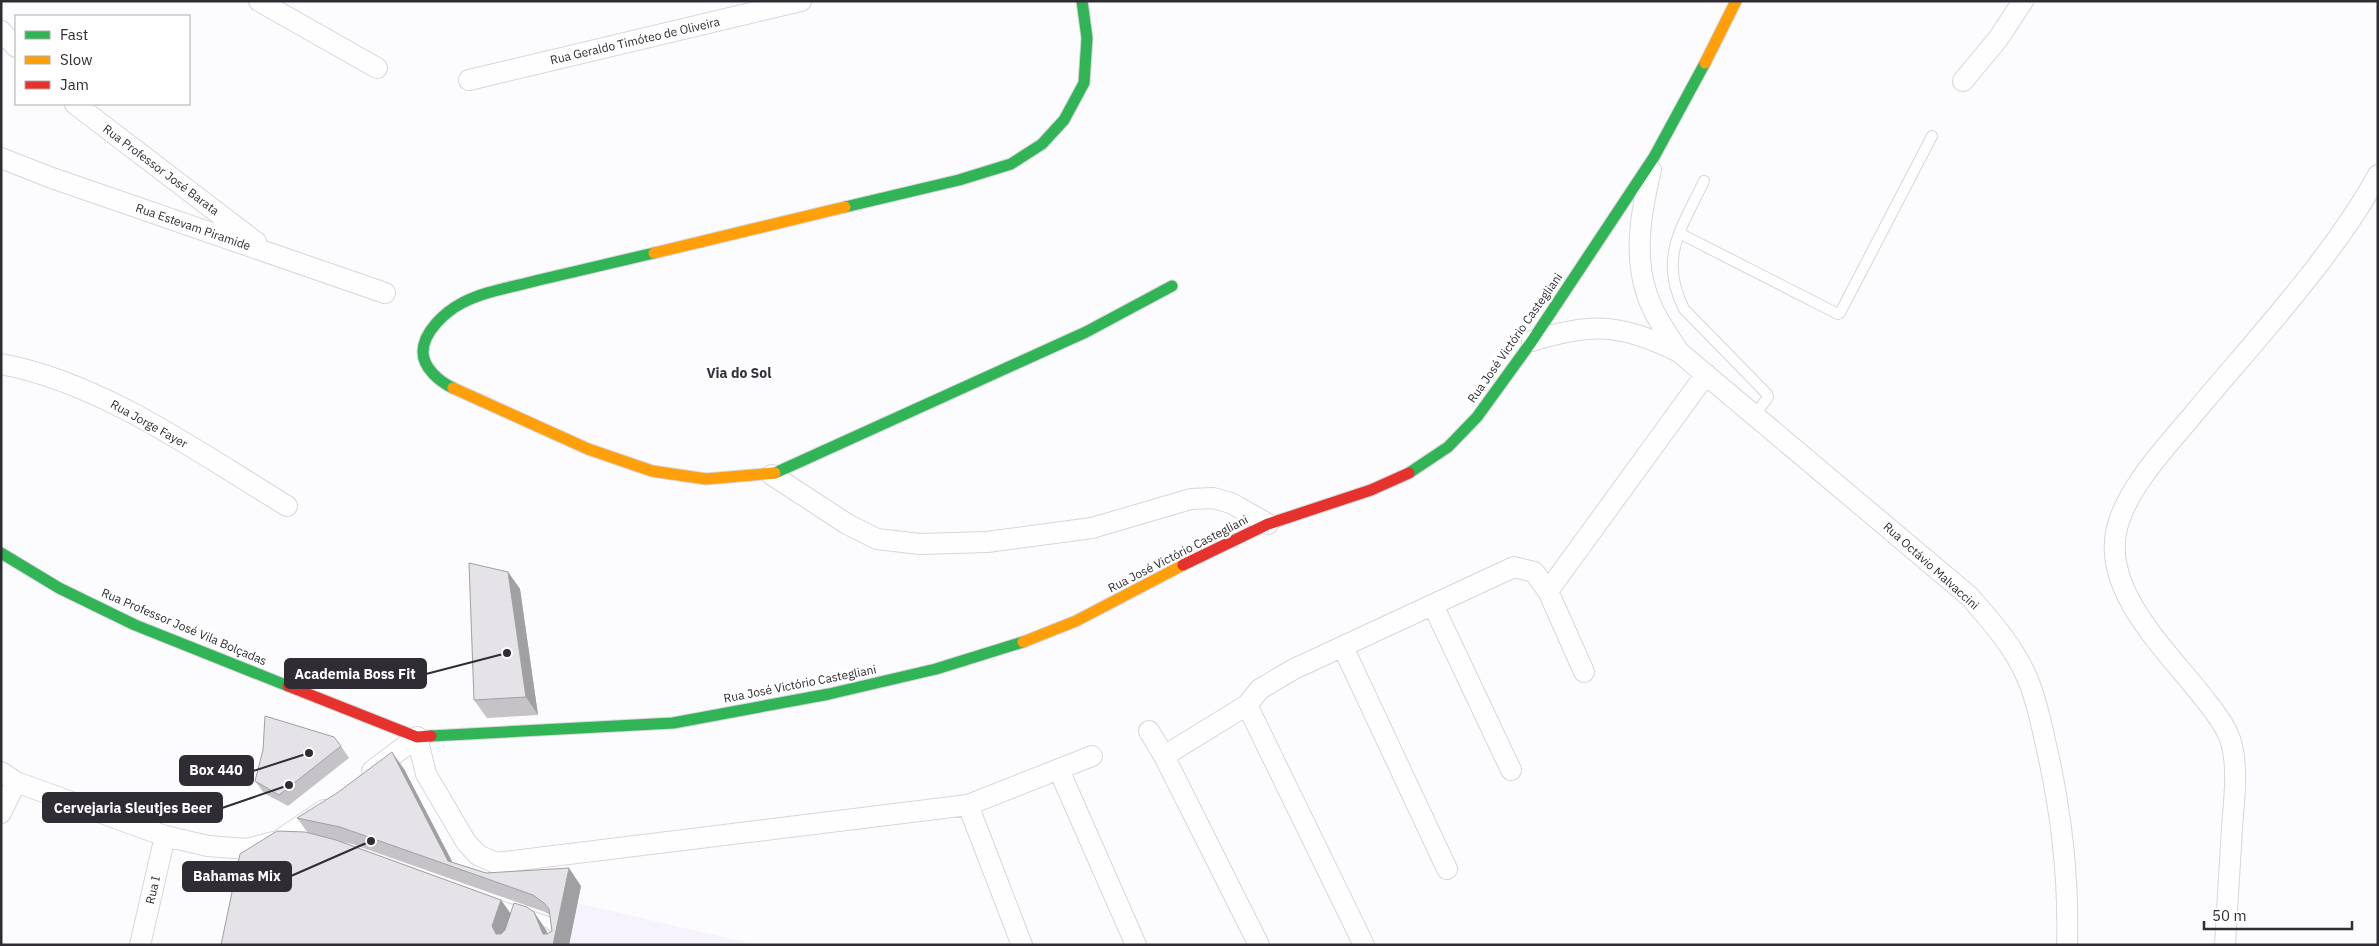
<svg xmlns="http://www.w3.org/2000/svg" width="2379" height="946" viewBox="0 0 2379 946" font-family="'IBM Plex Sans',sans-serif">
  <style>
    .built { fill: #f7f3fe }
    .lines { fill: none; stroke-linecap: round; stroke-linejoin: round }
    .lane-casing { stroke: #d7d6da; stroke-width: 12 }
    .street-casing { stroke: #d7d6da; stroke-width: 22 }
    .fast-casing { stroke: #d7d6da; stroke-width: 13 }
    .slow-casing { stroke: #d7d6da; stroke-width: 13 }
    .jam-casing { stroke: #d7d6da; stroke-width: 13 }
    .lane { stroke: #fffeff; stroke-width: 10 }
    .street { stroke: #fffeff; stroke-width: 20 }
    .fast { stroke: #30b455; stroke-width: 11 }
    .slow { stroke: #ff9f0a; stroke-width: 11 }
    .jam { stroke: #e5322d; stroke-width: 11 }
    .wall { fill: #c5c3c7; fill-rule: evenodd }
    .shaded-wall { fill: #a09fa2 }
    .building { fill: #e5e3e7; stroke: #a09fa2 }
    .labels { text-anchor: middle; stroke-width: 4.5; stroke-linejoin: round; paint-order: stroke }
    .street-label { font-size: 12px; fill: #2f2c33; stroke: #fff }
    .neighbourhood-label { font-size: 14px; font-weight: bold; fill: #342f3c; stroke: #fff }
    .leader { fill: none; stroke: #2f2c33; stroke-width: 2 }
    .callout-dot { fill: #2f2c33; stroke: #fff; stroke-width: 2 }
    .callout { fill: #2f2c33; stroke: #2f2c33; stroke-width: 2 }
    .callout-label { font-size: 14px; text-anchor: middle; font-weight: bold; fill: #fff }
  </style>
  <rect width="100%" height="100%" fill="#fcfbfd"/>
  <path class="built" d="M577,903l180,42h-188z"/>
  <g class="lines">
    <defs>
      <path id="lane" d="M1704,181c-22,46 -46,77 -20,128l83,85 1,3 -13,18
        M1679,233l159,81 2,-1 92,-177
        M494,904l54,18 7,6 3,17"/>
      <path id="street" d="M259,1l118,67
        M1,31l15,16
        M469,80l332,-79
        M1963,81l35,-42 25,-38
        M75,104l181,138
        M1,158l51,20 333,115
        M1651,170c-9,37 -17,79 -6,118 6,23 21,44 34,64
        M1532,341c61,-19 90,-17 147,11l290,244c23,26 46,52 59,84 9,21 13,43 18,65 15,65 23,133 21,200
        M1,364c100,18 199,89 286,142
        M772,475l75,49 30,15 43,5 67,-2 105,-14 99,-29 22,-1 18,5 37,21
        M1548,591l36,81
        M1433,605l78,165
        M1343,647l104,222
        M1247,705l117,240
        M1149,731l15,25 83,-51 13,-16 34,-20 220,-102 20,5 14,19 158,-217
        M1164,756l95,189
        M1059,770l77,175
        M372,771l45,-34 9,37 40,68 12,13 18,8 472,-58 124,-49
        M1,772l15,10 149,54 43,10 39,3 31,-8 46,-31
        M968,805l54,140
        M1,813l15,-31
        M140,945l25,-109
        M2225,945c2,-39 5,-78 7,-117 2,-28 7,-62 -2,-89 -5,-14 -15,-27 -24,-38 -35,-47 -105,-108 -89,-173 11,-43 53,-85 80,-118 61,-73 136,-153 181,-235"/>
      <path id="fast" d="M845,207l114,-27 52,-16 31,-20 22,-24 20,-37 3,-45 -5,-37
        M453,388c-13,-6 -30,-20 -30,-36 0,-20 22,-40 39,-49 23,-12 51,-16 77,-23 38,-9 77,-18 115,-27
        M775,473l311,-141 86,-46
        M1409,473l39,-26 29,-30 55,-76 122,-184 51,-94
        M1,553l58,35 76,37 153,61
        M431,736l242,-13 156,-29 107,-25 87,-27"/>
      <path id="slow" d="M1705,63l31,-62
        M654,253l191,-46
        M453,388l135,61 64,22 54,8 69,-6
        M1023,642l53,-21 107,-56"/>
      <path id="jam" d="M1183,565l85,-41 103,-34 38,-17
        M288,686l129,51 14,-1"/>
    </defs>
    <use href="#lane" class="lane-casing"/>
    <use href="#street" class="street-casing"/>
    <use href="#fast" class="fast-casing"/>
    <use href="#slow" class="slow-casing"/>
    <use href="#jam" class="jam-casing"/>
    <use href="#lane" class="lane"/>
    <use href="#street" class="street"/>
    <use href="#fast" class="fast"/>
    <use href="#slow" class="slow"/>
    <use href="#jam" class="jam"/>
  </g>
  <path class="wall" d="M508,572l12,17 18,126 -51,3 -13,-18z
    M341,746l8,12 -61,48 -24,-13 -9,-12z
    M404,769l48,93 34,11 95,13 -12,59h-348l87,-112 -11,-15zM342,842l10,2 193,68 5,3 2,16 -4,3 -2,-4 -12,-18 -23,2 -10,-14z"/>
  <path class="shaded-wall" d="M508,572l12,17 18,126 -12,-18z
    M392,752l12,17 51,98 -7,-6z
    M569,868l12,18 -12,59h-16z
    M501,900l12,17 -9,26 -8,-9 -4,-8z
    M534,912l12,18 6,15 -9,-11z"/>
  <path class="building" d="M469,563l39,9 18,125 -52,3z
    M265,716l69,21 7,9 -62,49 -24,-14 8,-31z
    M392,752l56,109 38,12 83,-5 -16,77h-332l19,-91 37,-23 28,1 31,8 165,60 -9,26 4,8h5l4,-4 9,-27 13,4 7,5 9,22h4l5,-3 -3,-22 -5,-6 -11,-8 -193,-68 -43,-9 40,-25z"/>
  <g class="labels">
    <g class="street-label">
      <text transform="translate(635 41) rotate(-13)" y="4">Rua Geraldo Timóteo de Oliveira</text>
      <text transform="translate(161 170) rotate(37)" y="4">Rua Professor José Barata</text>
      <text transform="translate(193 227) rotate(19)" y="4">Rua Estevam Piramide</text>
      <text transform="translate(1515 338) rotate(-55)" y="4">Rua José Victório Castegliani</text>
      <text transform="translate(149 424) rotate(29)" y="4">Rua Jorge Fayer</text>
      <text transform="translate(1178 554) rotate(-27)" y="4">Rua José Victório Castegliani</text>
      <text transform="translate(1931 566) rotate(42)" y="4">Rua Octávio Malvaccini</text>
      <text transform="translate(184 627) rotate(23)" y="4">Rua Professor José Vila Bolçadas</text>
      <text transform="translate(800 684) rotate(-11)" y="4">Rua José Victório Castegliani</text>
      <text transform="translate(153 890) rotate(-77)" y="4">Rua I</text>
    </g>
    <g class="neighbourhood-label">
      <text x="739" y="378">Via do Sol</text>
    </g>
  </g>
  <path class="leader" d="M507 653L426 674M309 753L253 771M289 785L222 808M371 841L291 876"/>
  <g class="callout-dot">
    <circle cx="507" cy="653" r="5"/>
    <circle cx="309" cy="753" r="5"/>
    <circle cx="289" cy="785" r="5"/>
    <circle cx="371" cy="841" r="5"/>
  </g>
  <g class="callout">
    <rect x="285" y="659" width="141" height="29" rx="5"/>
    <rect x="180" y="756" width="73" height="29" rx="5"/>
    <rect x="43" y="793" width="179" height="29" rx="5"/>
    <rect x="183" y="862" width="108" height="29" rx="5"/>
  </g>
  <g class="callout-label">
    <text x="355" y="679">Academia Boss Fit</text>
    <text x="216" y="775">Box 440</text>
    <text x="133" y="813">Cervejaria Sleutjes Beer</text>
    <text x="237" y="881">Bahamas Mix</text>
  </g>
  <rect width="2379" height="946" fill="none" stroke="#2f2c33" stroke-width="5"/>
  <rect x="15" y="15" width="175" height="90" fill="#ffffff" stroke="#acabad"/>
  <rect x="25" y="31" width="25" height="8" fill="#30b455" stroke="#acabad"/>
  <text x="60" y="40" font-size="15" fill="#2f2c33">Fast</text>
  <rect x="25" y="56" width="25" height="8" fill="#ff9f0a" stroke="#acabad"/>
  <text x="60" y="65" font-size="15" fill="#2f2c33">Slow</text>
  <rect x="25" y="81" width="25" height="8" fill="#e5322d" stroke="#acabad"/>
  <text x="60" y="90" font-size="15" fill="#2f2c33">Jam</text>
  <path d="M2204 921v8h148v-8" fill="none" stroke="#2f2c33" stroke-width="2.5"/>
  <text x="2212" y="921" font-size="15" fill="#2f2c33" stroke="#ffffff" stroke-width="4" paint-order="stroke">50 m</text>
</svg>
